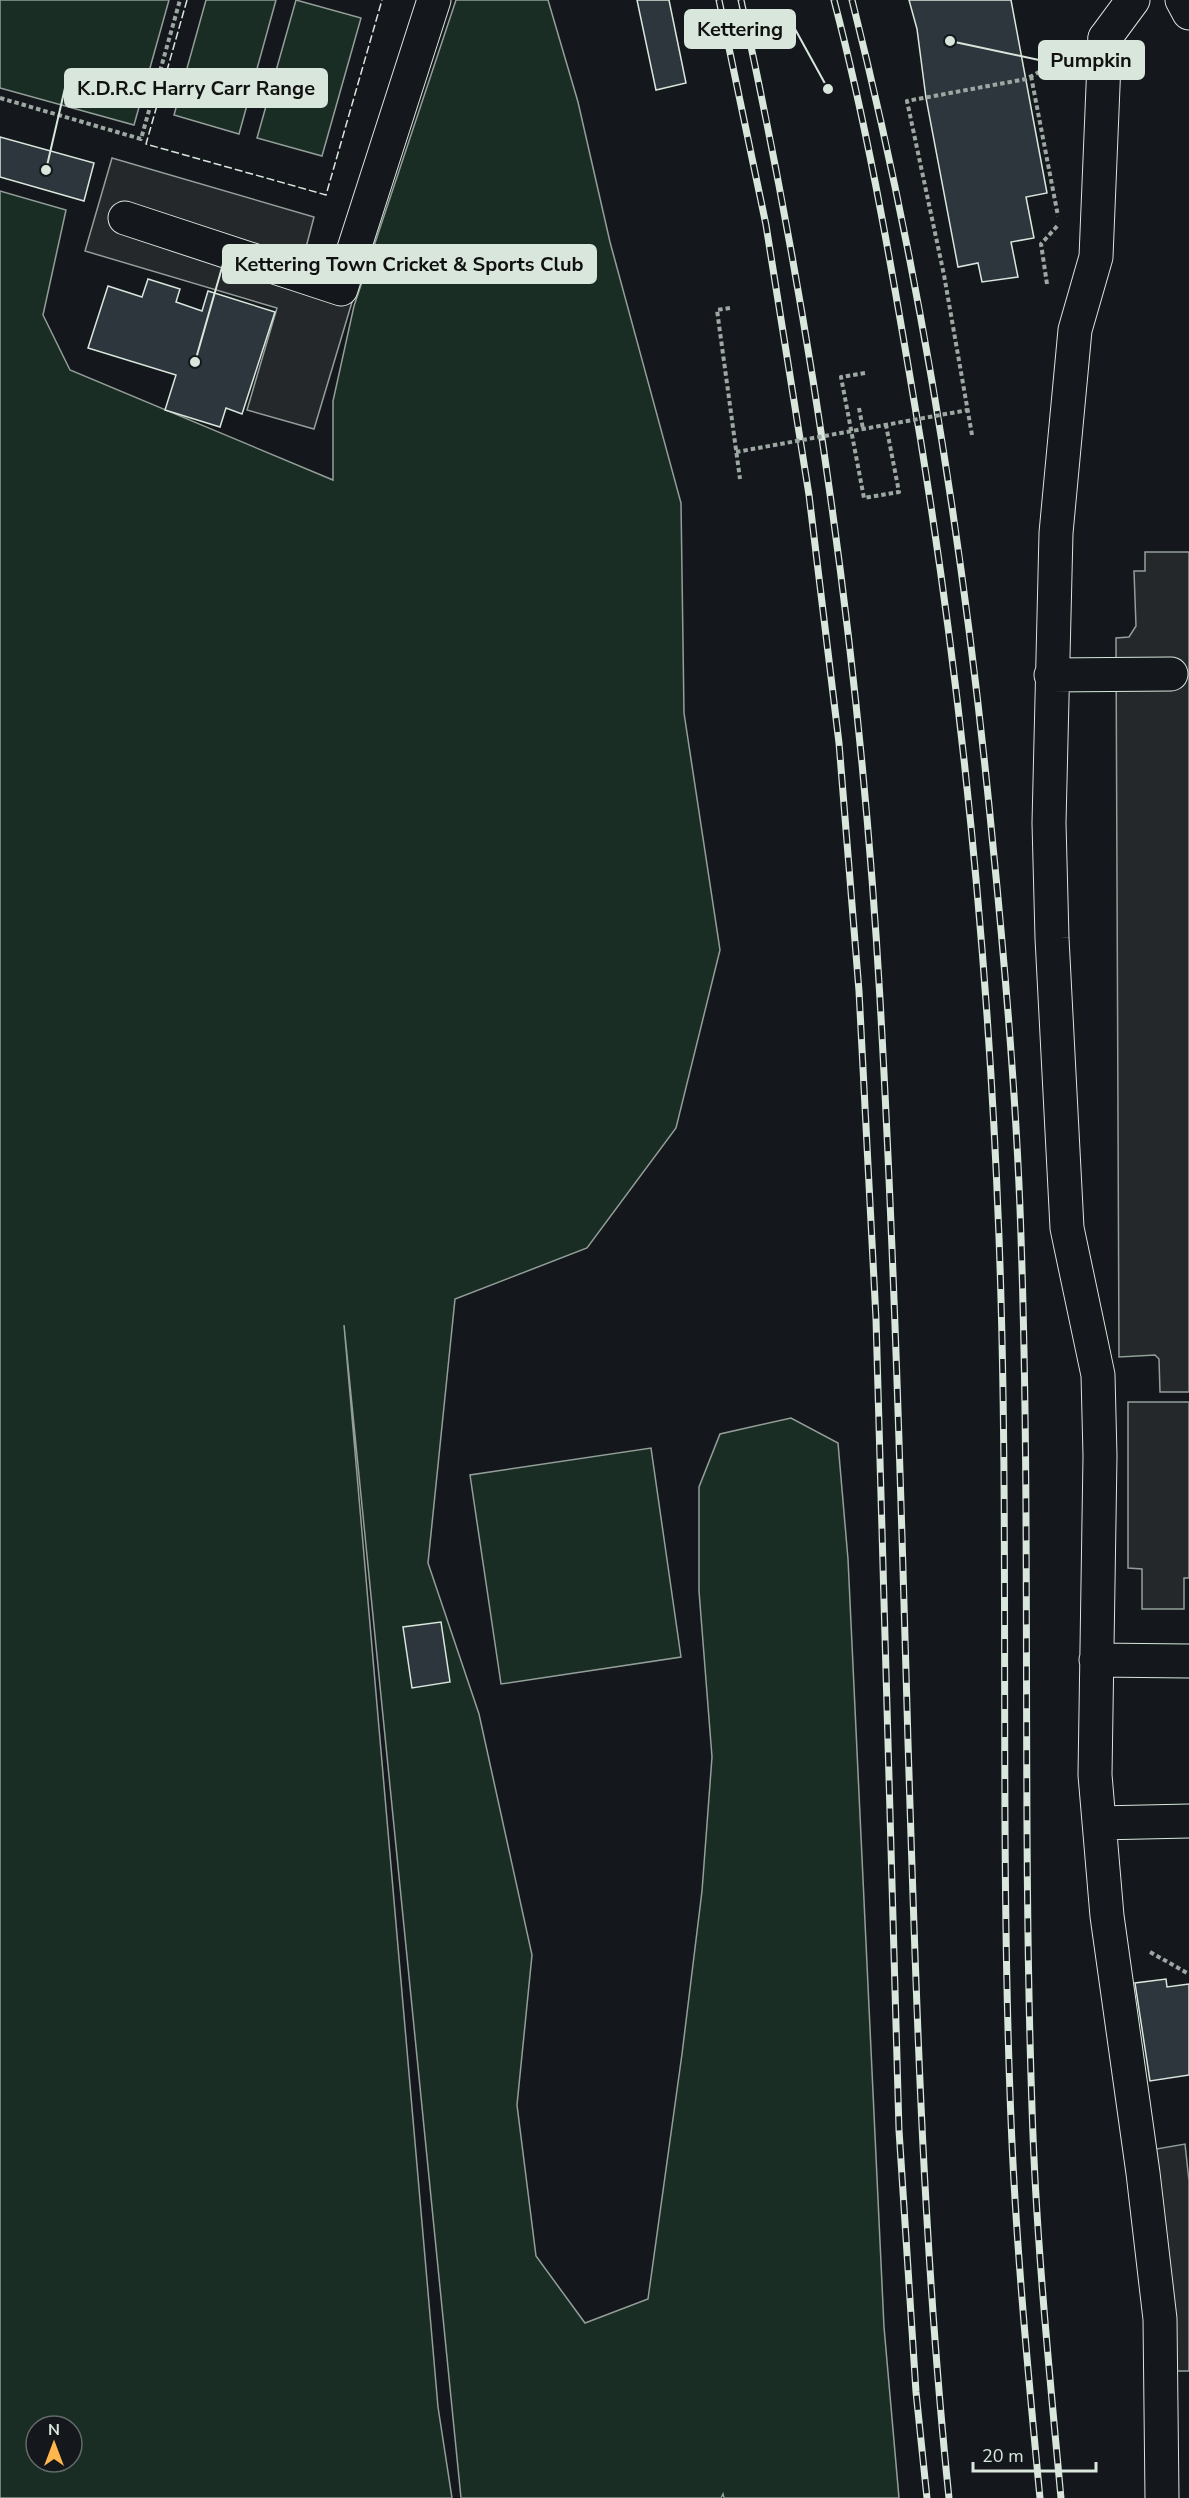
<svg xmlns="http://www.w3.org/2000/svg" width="1189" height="2498" viewBox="0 0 1189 2498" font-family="'Nunito Sans',sans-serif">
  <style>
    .green { fill: #1a2d24; stroke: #939e99; stroke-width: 1.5; fill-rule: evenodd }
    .parking { fill: #24282b; stroke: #939e99; stroke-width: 1.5 }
    .building { fill: #2c363c; stroke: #d8e6dc; stroke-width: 1.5 }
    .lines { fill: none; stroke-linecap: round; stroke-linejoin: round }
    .minor-casing { stroke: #d8e6dc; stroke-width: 35 }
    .major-casing { stroke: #d8e6dc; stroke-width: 35 }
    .path { stroke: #9da8a2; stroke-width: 4; stroke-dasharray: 4.5 3; stroke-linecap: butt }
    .minor { stroke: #14181c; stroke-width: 33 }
    .major { stroke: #14181c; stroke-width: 33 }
    .rail-casing { stroke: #d8e6dc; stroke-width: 7 }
    .rail { stroke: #14181c; stroke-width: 4.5; stroke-dasharray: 14; stroke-linecap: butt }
    .path-bridge { stroke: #9da8a2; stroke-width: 4; stroke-dasharray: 4.5 3; stroke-linecap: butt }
    .fence { stroke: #d8e6dc; stroke-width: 1.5; stroke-dasharray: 8 3; stroke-linecap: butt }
    .leader { fill: none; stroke: #d8e6dc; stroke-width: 2 }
    .callout-dot { fill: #d8e6dc; stroke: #14181c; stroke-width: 2 }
    .callout { fill: #d8e6dc; stroke: #d8e6dc; stroke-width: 2 }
    .callout-label { font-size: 20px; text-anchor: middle; font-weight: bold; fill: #111 }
  </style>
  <rect width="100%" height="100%" fill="#14181c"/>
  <path class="green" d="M0,0h169l-35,125 -134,-37z
    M206,0h70l-37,134 -65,-19z
    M296,0l65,18 -39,138 -65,-18z
    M456,0h92l30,102 32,140 71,261 3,210 36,237 -44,178 -89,120 -132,51 -27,264 51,151 53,241 -15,150 19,151 49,67 63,-24 34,-245 20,-163 10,-134 -13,-166v-104l21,-53 71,-16 47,25 10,116 36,768 15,171h-175l-1,-4 -2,4h-260l-117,-1173 94,1082 14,91h-452v-2307l66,19 -23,105 27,55 263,110v-79l21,-95zM36,2426h36v36h-36z
    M651,1448l30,209 -180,27 -31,-209z"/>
  <path class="parking" d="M112,158l202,59 -10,38 57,17 -47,157 -67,-19 30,-102 -192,-57z
    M1145,552h44v840h-29l-1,-33 -4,-4 -36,2 -3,-719 13,-1 7,-11 -2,-55h11z
    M1128,1402h61v176h-5v31h-42v-40l-14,-1z
    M1185,2144l4,37v190h-13l-5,-83 -15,-139z"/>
  <path class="building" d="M637,0h32l17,83 -30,7z
    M909,0h102l36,193 -21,4 8,41 -23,4 7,35 -36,5 -4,-19 -20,4 -32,-169 -9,-69z
    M0,137l94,26 -10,38 -84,-24z
    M148,279l32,10 -4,13 26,9 6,-20 67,21 -33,102 -16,-6 -6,19 -55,-17 11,-35 -88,-27 20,-62 34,11z
    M441,1622l9,60 -38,6 -9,-61z
    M1166,1979l1,8 22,-3v91l-39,6 -15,-98z"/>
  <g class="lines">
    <defs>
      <path id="minor" d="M1182,0l7,13
        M1105,38l-9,219 -21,73 -19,203 -7,290 3,115 15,290 31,147 2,81 -5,319 12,141 36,257 17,146 2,179
        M125,218l216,71 93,-289
        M1051,675l120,-1
        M1096,1660l93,1
        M1099,1823l90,-2"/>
      <path id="major" d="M1105,38l28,-38"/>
    </defs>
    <use href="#minor" class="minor-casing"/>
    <use href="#major" class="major-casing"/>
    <path class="path" d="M1031,76l27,140
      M0,98l141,41 39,-139
      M1047,284l-6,-40 18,-20
      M730,308l-13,2 23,169
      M865,373l-24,4 23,121 35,-6 -13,-67
      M859,408l4,21
      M972,435l-28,-160 -37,-174 119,-22 41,-22
      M1150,1952l39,22"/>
    <use href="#minor" class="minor"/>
    <use href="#major" class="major"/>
    <defs>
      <path id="rail" d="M719,0l47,225 43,270 30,248 20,248 17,328 23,811 17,262 11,106
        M741,0c72,328 120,663 139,999 14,247 21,495 28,743 8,253 15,505 41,756
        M834,0c32,122 54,247 75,371 50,287 79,575 90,866 11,294 0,589 12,883 5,126 17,252 29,378
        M852,0c70,278 114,561 141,846 13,130 24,260 28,391 10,290 1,580 11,871 4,130 17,260 29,390"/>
    </defs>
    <use href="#rail" class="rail-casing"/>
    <use href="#rail" class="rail"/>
    <path class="path-bridge" d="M736,452l232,-42"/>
    <path class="fence" d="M187,0l-41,144 180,51 56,-195"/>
  </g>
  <path class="leader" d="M828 89L795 29M950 41L1039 60M46 170L65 88M195 362L223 264"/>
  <g class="callout-dot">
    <circle cx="828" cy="89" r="6"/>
    <circle cx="950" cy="41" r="6"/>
    <circle cx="46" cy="170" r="6"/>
    <circle cx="195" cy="362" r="6"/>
  </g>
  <g class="callout">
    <rect x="685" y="10" width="110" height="38" rx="6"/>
    <rect x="1039" y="41" width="105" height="38" rx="6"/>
    <rect x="65" y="69" width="262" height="38" rx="6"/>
    <rect x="223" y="245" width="373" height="38" rx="6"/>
  </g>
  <g class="callout-label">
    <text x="740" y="36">Kettering</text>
    <text x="1091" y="67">Pumpkin</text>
    <text x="196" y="95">K.D.R.C Harry Carr Range</text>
    <text x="409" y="271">Kettering Town Cricket &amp; Sports Club</text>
  </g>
  <g transform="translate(54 2444)"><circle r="28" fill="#14181c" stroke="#626a69" stroke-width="1.5"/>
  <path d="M0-4.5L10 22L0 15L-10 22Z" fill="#ffb74d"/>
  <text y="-9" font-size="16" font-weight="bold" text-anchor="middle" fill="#d8e6dc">N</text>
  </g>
  <path d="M973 2462v9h123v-9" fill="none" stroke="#d8e6dc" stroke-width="3"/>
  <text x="982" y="2462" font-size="18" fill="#d8e6dc" stroke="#14181c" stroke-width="4.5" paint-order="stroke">20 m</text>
</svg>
